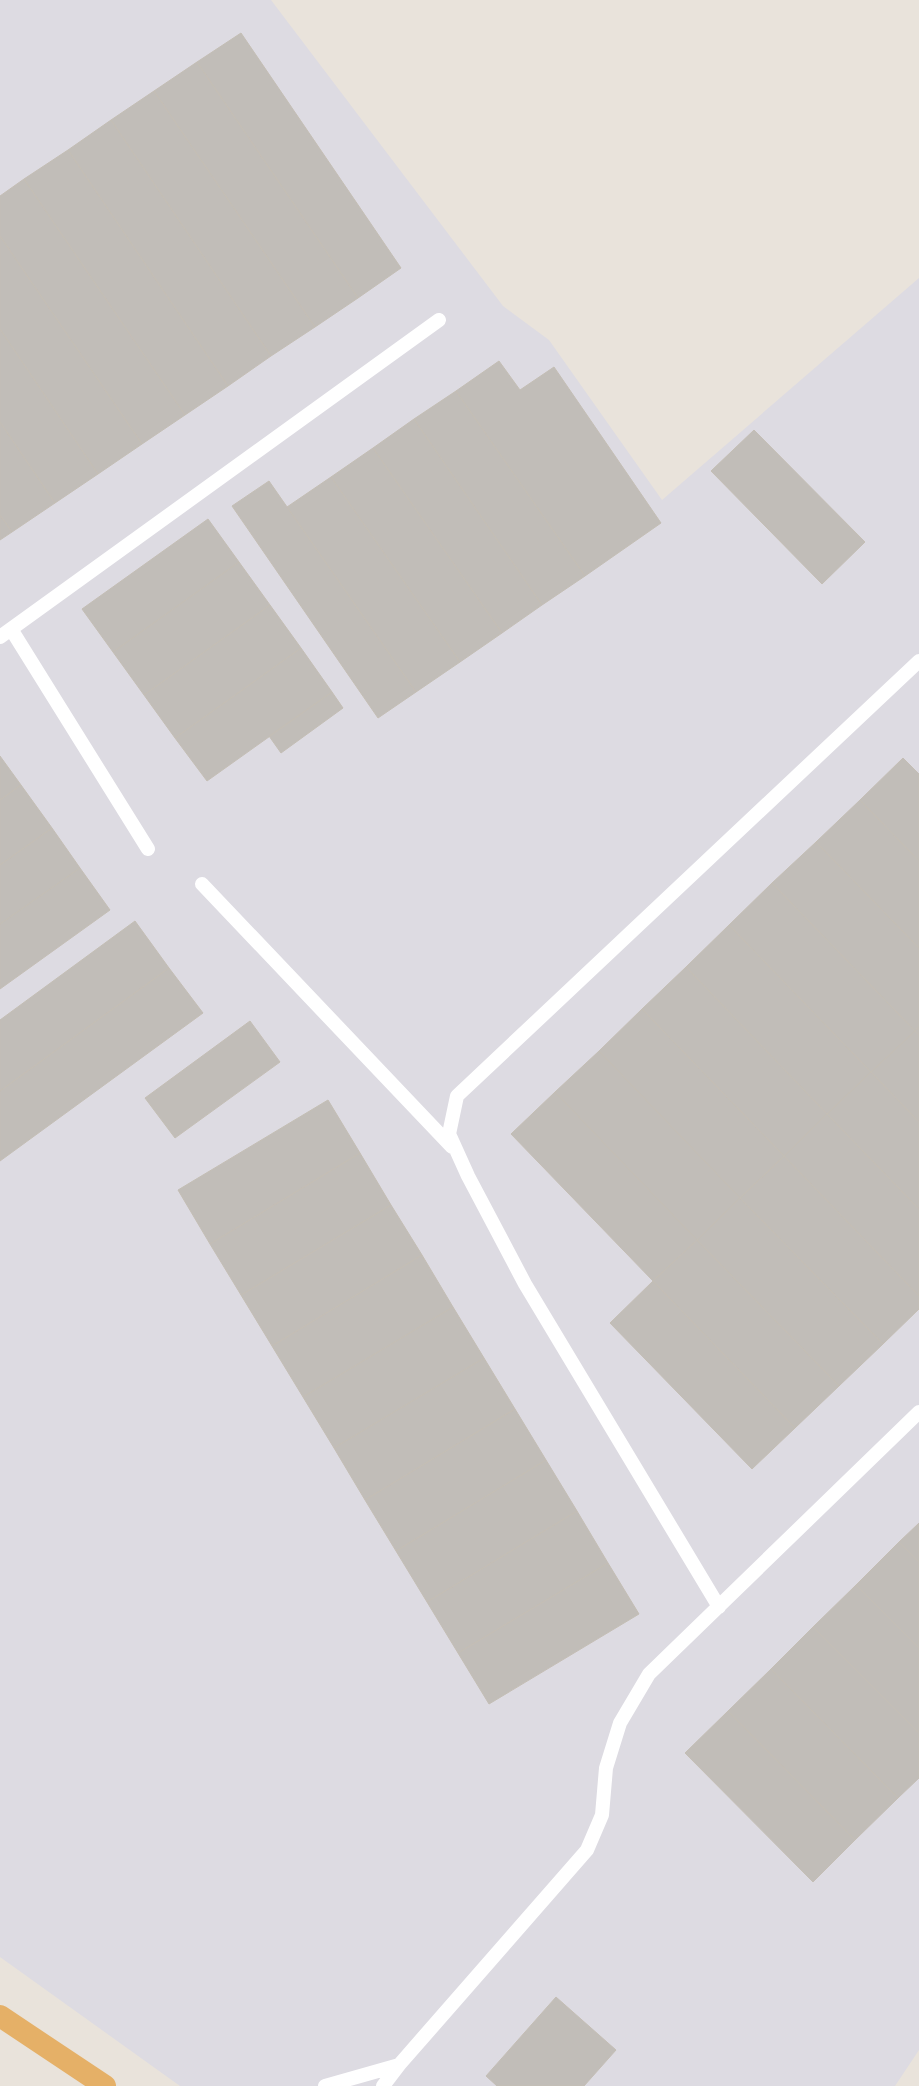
<svg xmlns="http://www.w3.org/2000/svg" width="919" height="2086" viewBox="0 0 919 2086" font-family="'Public Sans',sans-serif">
  <style>
    .industrial { fill: #dddbe2 }
    .building { fill: #c1bdb8; stroke: #c4beb5 }
    .lines { fill: none; stroke-linecap: round; stroke-linejoin: round }
    .service { stroke: #fff; stroke-width: 14 }
    .trunk { stroke: #e5b067; stroke-width: 22 }
  </style>
  <rect width="100%" height="100%" fill="#e9e3db"/>
  <path class="industrial" d="M0,0h271l232,306 46,34 113,160 257,-222v1772l-24,36h-715l-180,-129z"/>
  <path class="building" d="M241,33l160,235 -43,30 -161,-236z
    M197,62l161,236 -43,29 -161,-236z
    M154,91l161,236 -44,29 -160,-236z
    M111,120l160,236 -43,30 -160,-236z
    M68,150l160,236 -43,29 -161,-236z
    M24,179l161,236 -43,29 -142,-208v-40z
    M0,236l142,208 -44,30 -98,-145z
    M0,329l98,145 -43,29 -55,-81z
    M499,361l21,29 34,-23 107,156 -76,53 -129,-185z
    M456,391l129,185 -43,29 -128,-186z
    M414,419l128,186 -40,28 -129,-185z
    M0,422l55,81 -43,29 -12,-17z
    M754,430l111,112 -43,42 -111,-113z
    M373,448l129,185 -42,29 -129,-185z
    M331,477l129,185 -44,30 -129,-185z
    M269,481l147,211 -38,26 -146,-212z
    M0,515l12,17 -12,8z
    M208,519l31,43 -126,90 -31,-43z
    M239,562l31,43 -126,90 -31,-43z
    M270,605l31,43 -126,90 -31,-43z
    M301,648l31,44 -125,89 -32,-43z
    M332,692l11,16 -62,45 -12,-17z
    M0,756l21,29 -21,15z
    M903,758l16,16v87l-59,-61z
    M21,785l31,43 -52,37v-65z
    M860,800l59,61v87l-103,-106z
    M52,828l28,40 -80,56v-59z
    M816,842l103,106v78l-4,5 -143,-148z
    M80,868l30,42 -110,79v-65z
    M772,883l143,148 -44,41 -142,-147z
    M135,921l34,47 -169,123v-71z
    M729,925l142,147 -44,42 -141,-147z
    M686,967l141,147 -43,42 -142,-147z
    M169,968l34,45 -203,148v-70z
    M642,1009l142,147 -44,42 -141,-147z
    M250,1021l30,41 -105,76 -30,-40z
    M919,1026v9l-4,-4z
    M915,1031l4,4v87l-48,-50z
    M599,1051l141,147 -43,42 -142,-148z
    M871,1072l48,50v87l-92,-95z
    M555,1092l142,148 -44,41 -142,-147z
    M328,1100l32,53 -150,91 -32,-54z
    M827,1114l92,95v87l-135,-140z
    M360,1153l31,52 -150,90 -31,-51z
    M784,1156l135,140v13l-36,35 -143,-146z
    M740,1198l143,146 -44,42 -142,-146z
    M391,1205l31,50 -150,91 -31,-51z
    M697,1240l142,146 -44,42 -142,-147z
    M422,1255l31,52 -150,90 -31,-51z
    M653,1281l142,147 -43,41 -142,-146z
    M453,1307l31,51 -150,90 -31,-51z
    M484,1358l31,51 -150,91 -31,-52z
    M515,1409l31,51 -150,91 -31,-51z
    M546,1460l31,51 -150,91 -31,-51z
    M577,1511l31,52 -150,90 -31,-51z
    M919,1523v39l-20,-20z
    M899,1542l20,20v86l-63,-63z
    M608,1563l31,51 -150,90 -31,-51z
    M856,1585l63,63v85l-106,-106z
    M813,1627l106,106v45l-21,20 -127,-129z
    M771,1669l127,129 -43,42 -127,-129z
    M728,1711l127,129 -42,42 -128,-129z
    M556,1997l60,53 -32,36h-87l-11,-10z"/>
  <g class="lines">
    <path class="service" d="M11,629l137,220
      M0,637l439,-317
      M202,884l250,263
      M719,1607l-194,-323 -57,-108 -19,-42 8,-38 462,-435
      M325,2086l74,-21
      M383,2086l16,-21 188,-215 15,-35 4,-47 14,-45 29,-49 270,-262"/>
    <path class="trunk" d="M0,2016l105,70"/>
  </g>
</svg>
